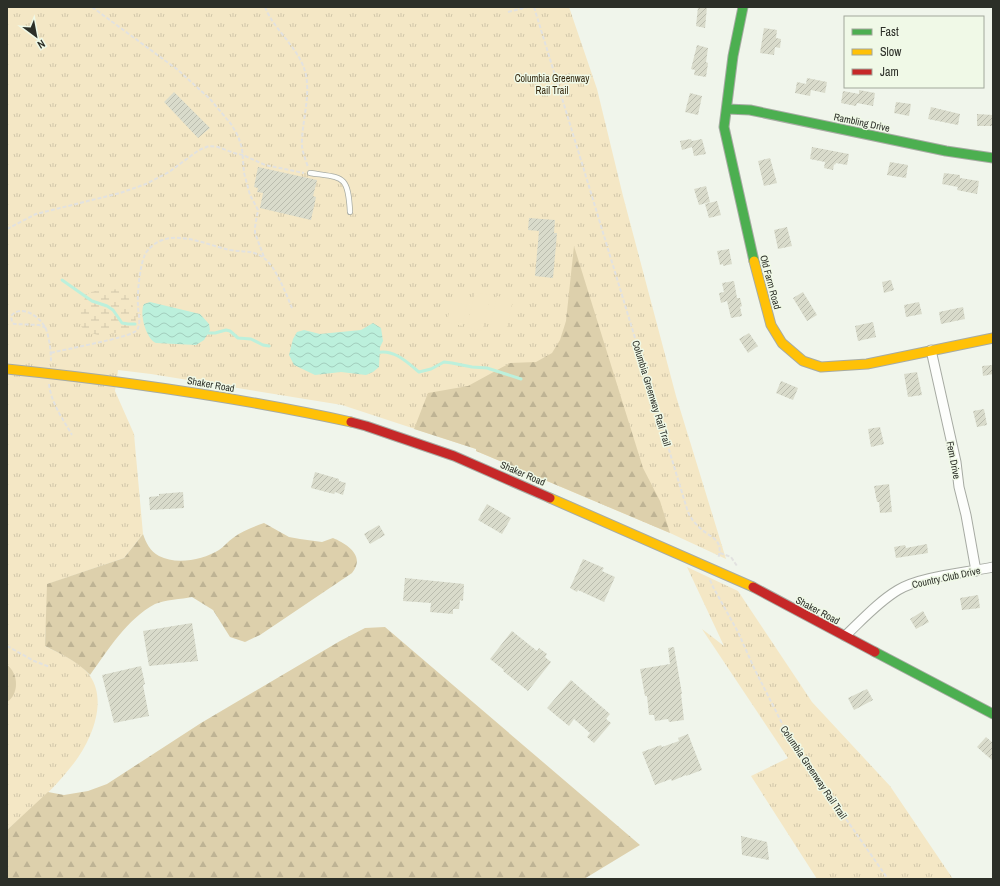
<svg xmlns="http://www.w3.org/2000/svg" width="1000" height="886" viewBox="0 0 1000 886" font-family="'Archivo Narrow',sans-serif">
  <style>
    .grass { fill: url(#grass-tufts) }
    .forest { fill: url(#forest-firs) }
    .wetland { fill: url(#wetland-marsh) }
    .pitch { fill: #f4e7c5 }
    .water { fill: url(#water-waves) }
    .lines { fill: none; stroke-linecap: round; stroke-linejoin: round }
    .stream { stroke: #bcf0dc; stroke-width: 3 }
    .building { fill: url(#building-hatch) }
    .lane-casing { stroke: #a7aba3; stroke-width: 6 }
    .street-casing { stroke: #a7aba3; stroke-width: 11 }
    .fast-casing { stroke: #a7aba3; stroke-width: 11 }
    .slow-casing { stroke: #a7aba3; stroke-width: 11 }
    .jam-casing { stroke: #a7aba3; stroke-width: 11 }
    .path { stroke: #e2e2e0; stroke-width: 2; stroke-dasharray: 4 2; stroke-linecap: butt }
    .lane { stroke: #fdfefc; stroke-width: 4.5 }
    .street { stroke: #fdfefc; stroke-width: 9 }
    .fast { stroke: #4caf50; stroke-width: 9 }
    .slow { stroke: #ffc107; stroke-width: 9 }
    .jam { stroke: #c62828; stroke-width: 9 }
    .labels { text-anchor: middle; stroke-width: 3; stroke-linejoin: round; paint-order: stroke }
    .park-label { font-size: 10px; fill: #372a10; stroke: #f0f9e7 }
    .street-label { font-size: 10px; fill: #2c2f28; stroke: #f0f9e7 }
  </style>
  <defs>
    <pattern id="grass-tufts" width="24" height="20" patternUnits="userSpaceOnUse"><rect width="24" height="20" fill="#f4e7c5"/><path d="M3 7l-1-3M5 7V3M7 7l1-3M15 17l-1-3M17 17v-4M19 17l1-3" fill="none" stroke="#d1c6a9"/></pattern>
    <pattern id="forest-firs" width="22" height="20" patternUnits="userSpaceOnUse"><rect width="22" height="20" fill="#ddd0ac"/><path d="M5 1l3.5 6h-7zM16 11l3.5 6h-7z" fill="#beb394"/></pattern>
    <pattern id="wetland-marsh" width="20" height="14" patternUnits="userSpaceOnUse"><rect width="20" height="14" fill="#f4e7c5"/><path d="M1 5h8M5 5V1M11 12h8M15 12V8" fill="none" stroke="#d1c6a9"/></pattern>
    <pattern id="water-waves" width="16" height="10" patternUnits="userSpaceOnUse"><rect width="16" height="10" fill="#bcf0dc"/><path d="M0 5q4-4 8 0t8 0" fill="none" stroke="#a2cebd"/></pattern>
    <pattern id="building-hatch" width="6" height="6" patternUnits="userSpaceOnUse"><rect width="6" height="6" fill="#d9dbcb"/><path d="M-1 1l2-2M0 6l6-6M5 7l2-2" fill="none" stroke="#babcae"/></pattern>
  </defs>
  <rect width="100%" height="100%" fill="#f0f5eb"/>
  <path class="grass" d="M7,7h562l28,82 26,107 53,200 50,163 -56,-26 -194,-82v-2l-134,-44 -191,-31 -33,-4 -3,21 19,43 9,100 -19,24 -76,26 -3,62c15,8 35,15 45,30 19,27 -1,70 -20,92 -18,23 -41,43 -63,62z
    M687,567l51,24 74,111 78,84 63,93h-136l-66,-103 37,-18 -86,-129 22,17z"/>
  <path class="forest" d="M574,246l69,222 17,33 10,32 -194,-82v-2l-62,-20 14,-36 40,-7 42,-23 26,-1 16,-9 8,-13 6,-19z
    M264,523l25,14 11,2 22,3 11,-4c14,6 33,18 19,35l-92,62 -15,7 -15,-5 -17,-27 -21,-13c-10,2 -28,3 -37,7 -28,15 -47,46 -65,71 -13,-14 -29,-21 -45,-29l2,-62 77,-26 19,-24c3,9 7,17 16,22 17,9 44,4 60,-6 5,-3 9,-9 14,-12 9,-7 20,-11 31,-15z
    M385,627l255,218 -56,34h-577v-49l41,-38 16,3 24,-4 19,-7 94,-61 139,-82 25,-13z
    M7,665c12,9 12,29 0,37z"/>
  <path class="wetland" d="M119,289c13,6 17,24 17,37l-6,4 -30,6 -16,-6 -3,-4 -1,-13 6,-18 5,-3 5,-1z"/>
  <path class="pitch" d="M455,287l15,3 -8,36 -15,-4z
    M475,292l16,3 -9,36 -15,-4z
    M497,296l16,4 -8,35 -16,-3z"/>
  <path class="water" d="M150,302l50,12 9,10 1,6 -6,10 -8,5 -40,-2c-10,-4 -17,-30 -12,-39z
    M373,323l8,5 2,13 -3,6 -1,20 -6,5 -7,3 -25,-3 -26,3 -21,-10 -5,-10 4,-16 4,-7 7,-2 16,4 41,-4z"/>
  <g class="lines">
    <path class="stream" d="M62,280l30,21 15,5 6,4 9,13 6,1h7
      M205,333h10l11,-3 4,1 8,7 13,1 12,6 6,1
      M376,353c17,-5 31,9 43,19l12,-3 13,-7 8,1 20,4 15,1 34,11"/>
  </g>
  <path class="building" d="M698,7h9l-2,21 -9,-2z
    M764,28l13,2 -1,8 5,1 -1,9 -5,-1 -1,8 -14,-2z
    M697,45l11,3 -2,14 2,1 -2,14 -12,-2 1,-5 -4,-1z
    M807,78l20,4 -2,11 -14,-3 -1,6 -15,-3 2,-11 9,2z
    M859,90l16,3 -2,13 -16,-3 -1,3 -15,-3 2,-12 16,3z
    M174,92l36,36 -12,10 -34,-36z
    M690,93l12,3 -4,19 -13,-3z
    M896,102l15,2 -2,12 -15,-3z
    M931,107l29,7 -2,11 -30,-6z
    M977,114l16,1 -1,11h-15z
    M691,139l1,2 10,-2 4,15 -12,2 -2,-9 -10,3 -2,-9z
    M812,147l37,7 -2,11 -11,-2 -1,2 -1,-1 -1,6 -9,-2 1,-6 -15,-3z
    M770,158l7,25 -13,3 -6,-25z
    M890,162l18,3 -2,13 -19,-3z
    M258,167l59,13 -4,16 3,1 -5,23 -51,-12 3,-15 -6,-1 1,-4 -4,-1z
    M944,173l16,2v3l19,3 -2,13 -20,-4 1,-3 -16,-3z
    M706,186l4,16 -11,3 -5,-16z
    M717,201l4,14 -12,3 -4,-14z
    M529,218l26,2 -1,13h3l-4,45 -18,-2 4,-45 -11,-1z
    M787,227l5,19 -14,3 -4,-19z
    M729,249l3,15 -9,2v-2l-3,1 -3,-14z
    M891,280l3,10 -10,3 -2,-11z
    M734,281l3,17h3l2,8 -2,1 2,9 -11,2 -4,-17 -6,2 -2,-10 5,-1 -2,-9z
    M803,292l14,23 -10,6 -14,-23z
    M919,302l3,12 -16,3 -2,-12z
    M963,307l2,12 -24,5 -2,-12z
    M873,322l3,15 -18,4 -3,-15z
    M749,333l9,13 -10,7 -9,-14z
    M993,365v9l-10,2 -1,-10z
    M917,372l5,23 -14,2 -4,-23z
    M781,381l17,7 -5,12 -17,-7z
    M984,409l3,16 -10,2 -4,-16z
    M880,427l4,17 -13,3 -3,-18z
    M315,472l24,7v2l7,2 -3,12 -8,-3 -1,2 -23,-6z
    M889,484l3,28 -12,1 -1,-11h-2l-3,-16z
    M183,492l1,16 -34,2 -1,-13 10,-1v-2z
    M487,504l24,14 -9,16 -24,-14z
    M379,525l6,10 -15,9 -6,-10z
    M927,544l1,9 -32,5 -2,-11 11,-2 1,3z
    M583,559l21,9 -2,3 13,6 -11,25 -26,-12 -1,2 -7,-4z
    M405,578l59,6 -1,17 -3,-1 -1,9h-6v5l-23,-2 1,-9 -28,-2z
    M978,595l2,13 -18,2 -2,-12z
    M923,611l6,11 -13,7 -6,-10z
    M192,623l6,38 -49,5 -6,-35z
    M512,631l25,20 2,-3 8,6 -2,3 6,5 -23,29 -25,-20 1,-1 -14,-11z
    M674,647l8,47h-1l3,26 -15,2 -1,-3 -13,2 -1,-6h-5l-2,-19h-2l-5,-27 30,-5 -2,-16z
    M141,666l4,18 -2,1 6,31 -35,7 -12,-48z
    M571,680l39,34 -4,5 5,4 -17,20 -7,-6 3,-4 -16,-14 -5,7 -22,-18z
    M867,689l6,11 -19,10 -6,-12z
    M688,734l14,36 -16,6v-1l-14,6 -1,-2 -16,6 -13,-33 19,-7 1,2 17,-6 -1,-3z
    M986,737l7,6v18l-16,-14z
    M741,836l26,6 2,18 -27,-5z"/>
  <g class="lines">
    <defs>
      <path id="lane" d="M310,173c33,5 38,1 40,39"/>
      <path id="street" d="M931,350l25,112 3,25 7,28 10,56
        M845,636c17,-16 33,-34 53,-46 23,-14 68,-17 95,-23"/>
      <path id="fast" d="M743,7l-10,49 -9,71 30,134
        M727,109l23,1 196,41 47,7
        M875,652l118,62"/>
      <path id="slow" d="M754,261l17,64 11,18 21,18 18,6 46,-3 126,-26
        M7,369c116,12 230,28 344,53
        M550,498l203,89"/>
      <path id="jam" d="M351,422l15,4 88,30 96,42
        M753,587l122,65"/>
    </defs>
    <use href="#lane" class="lane-casing"/>
    <use href="#street" class="street-casing"/>
    <use href="#fast" class="fast-casing"/>
    <use href="#slow" class="slow-casing"/>
    <use href="#jam" class="jam-casing"/>
    <path class="path" d="M92,7l86,63 32,29 21,25 7,12 4,12 2,25 6,22 8,15 -3,17v6l9,24
      M265,7c10,25 35,41 41,68 4,23 -3,42 -4,65 -1,9 3,18 6,27
      M534,7l50,163 103,339c2,6 5,11 10,16 11,13 28,12 21,34
      M508,12l19,-5
      M7,229l29,-15 84,-21 26,-9 23,-12 30,-22 10,-4 9,1 16,6 9,2 22,10 39,8
      M46,328l-7,-3 -25,-1 -2,-2 -1,-6c11,-13 32,2 36,16 3,10 4,21 4,31
      M51,353c14,-4 77,-15 85,-22 6,-6 2,-18 2,-26 -1,-12 2,-38 6,-48 1,-4 4,-7 7,-10 21,-20 55,-2 79,3 12,2 24,0 34,8 12,9 22,36 28,50
      M49,384c2,19 14,35 23,51
      M720,553l11,4 6,9
      M710,580l3,7 25,45 16,36 36,71 98,140
      M7,646l27,15 16,6"/>
    <use href="#lane" class="lane"/>
    <use href="#street" class="street"/>
    <use href="#fast" class="fast"/>
    <use href="#slow" class="slow"/>
    <use href="#jam" class="jam"/>
  </g>
  <g class="labels">
    <g class="park-label">
      <text x="552" y="82">Columbia Greenway<tspan x="552" dy="12">Rail Trail</tspan></text>
    </g>
    <g class="street-label">
      <text transform="translate(862 122) rotate(12)" y="4">Rambling Drive</text>
      <text transform="translate(771 282) rotate(75)" y="4">Old Farm Road</text>
      <text transform="translate(211 384) rotate(10)" y="4">Shaker Road</text>
      <text transform="translate(652 393) rotate(73)" y="4">Columbia Greenway Rail Trail</text>
      <text transform="translate(954 460) rotate(79)" y="4">Fern Drive</text>
      <text transform="translate(523 473) rotate(23)" y="4">Shaker Road</text>
      <text transform="translate(946 577) rotate(-12)" y="4">Country Club Drive</text>
      <text transform="translate(818 610) rotate(28)" y="4">Shaker Road</text>
      <text transform="translate(814 772) rotate(56)" y="4">Columbia Greenway Rail Trail</text>
    </g>
  </g>
  <rect width="1000" height="886" fill="none" stroke="#2c2f28" stroke-width="16"/>
  <rect x="844" y="16" width="140" height="72" fill="#f0f9e7" stroke="#a2a89b"/>
  <rect x="852" y="29" width="20" height="6" fill="#4caf50" stroke="#a2a89b"/>
  <text x="880" y="36" font-size="12" fill="#2c2f28">Fast</text>
  <rect x="852" y="49" width="20" height="6" fill="#ffc107" stroke="#a2a89b"/>
  <text x="880" y="56" font-size="12" fill="#2c2f28">Slow</text>
  <rect x="852" y="69" width="20" height="6" fill="#c62828" stroke="#a2a89b"/>
  <text x="880" y="76" font-size="12" fill="#2c2f28">Jam</text>
  <g transform="translate(36 36) rotate(148)" stroke="#f0f9e7" stroke-width="3" paint-order="stroke">
  <path d="M0-3L7 15L0 10L-7 15Z" fill="#2c2f28"/>
  <text y="-6" font-size="11" font-weight="bold" text-anchor="middle" fill="#2c2f28">N</text>
  </g>
</svg>
